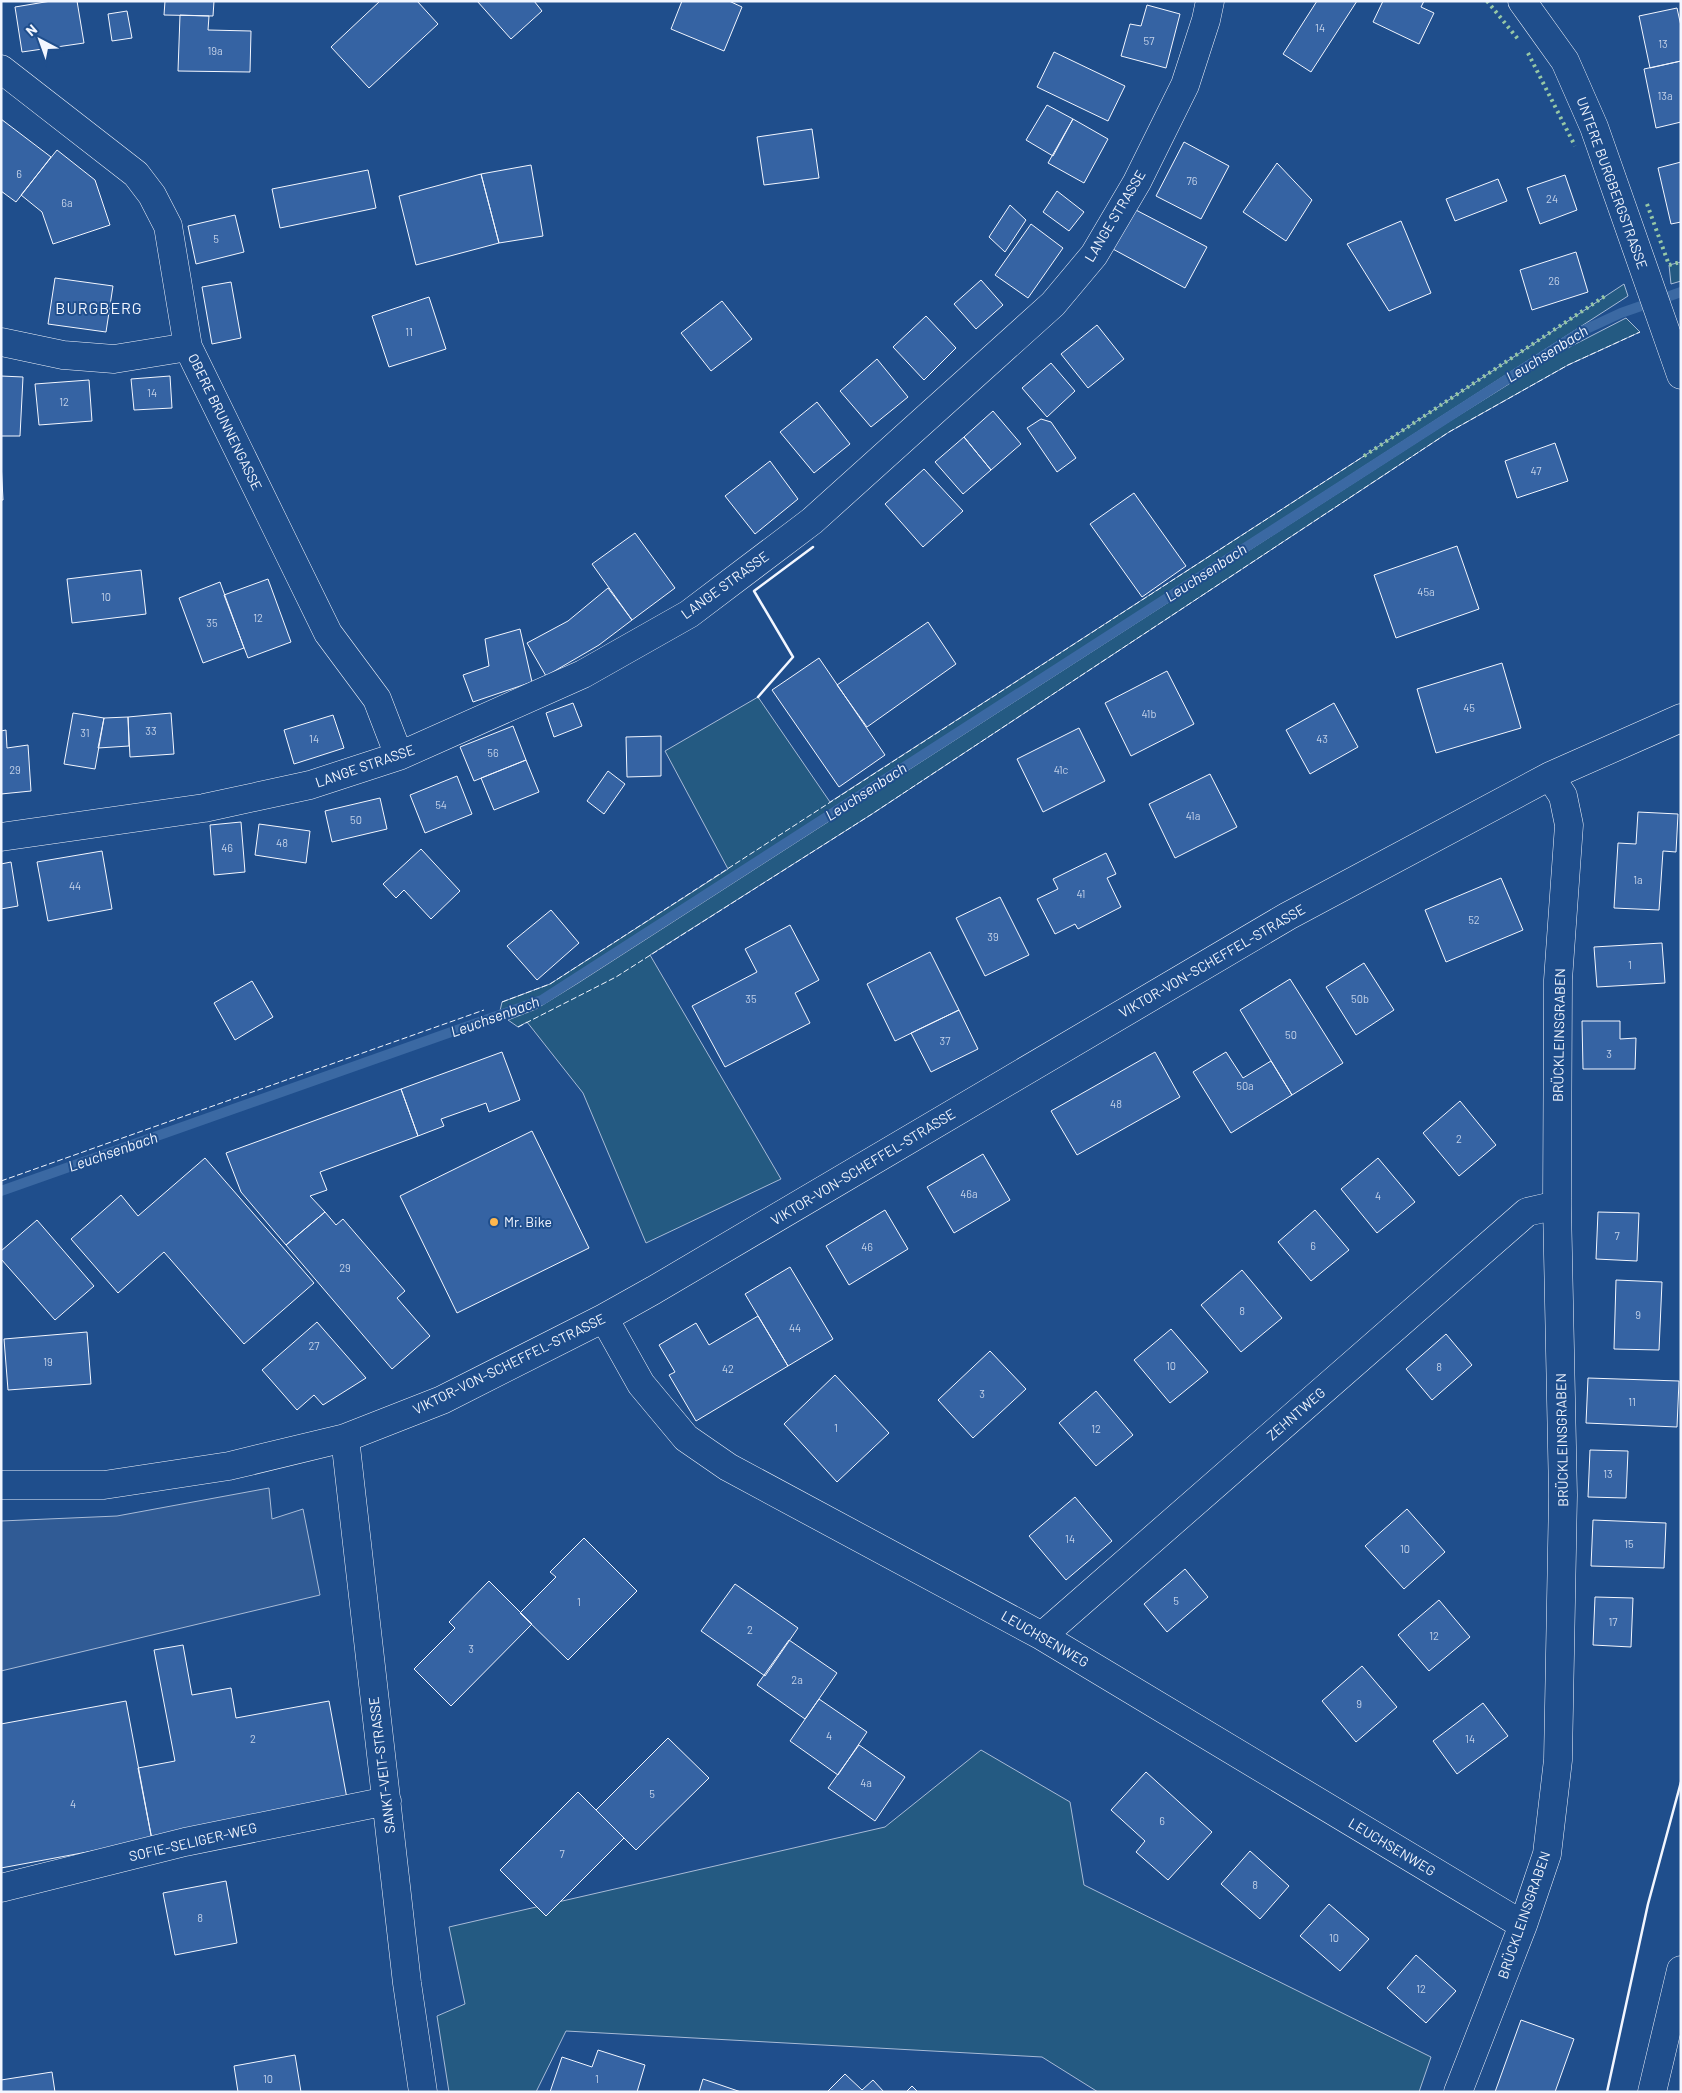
<svg xmlns="http://www.w3.org/2000/svg" width="1682" height="2093" viewBox="0 0 1682 2093" font-family="Barlow,sans-serif">
  <style>
    .green { fill: #245a82; stroke: #a8bbd7 }
    .parking { fill: #305b95; stroke: #a8bbd7 }
    .lines { fill: none; stroke-linecap: round; stroke-linejoin: round }
    .stream { stroke: #3b69a3; stroke-width: 10 }
    .building { fill: #3563a3; stroke: #f2f6ff }
    .minor-casing { stroke: #f2f6ff; stroke-width: 29 }
    .highway-casing { stroke: #f2f6ff; stroke-width: 29 }
    .minor { stroke: #1f4e8c; stroke-width: 28 }
    .highway { stroke: #1f4e8c; stroke-width: 28 }
    .hedge { stroke: #97c8a6; stroke-width: 4; stroke-dasharray: 2.5 4; stroke-linecap: butt }
    .fence { stroke: #f2f6ff; stroke-width: 1; stroke-dasharray: 6 2.5; stroke-linecap: butt }
    .wall { stroke: #f2f6ff; stroke-width: 2.5 }
    .poi-dot { fill: #ffb74d; stroke: #1f4e8c; stroke-width: 2 }
    .labels { text-anchor: middle; stroke-width: 4; stroke-linejoin: round; paint-order: stroke }
    .number-label { font-size: 11px; fill: #c3d1e8 }
    .street-label { font-size: 14px; fill: #f2f6ff; stroke: #1f4e8c }
    .poi-label { font-size: 14px; fill: #f2f6ff; stroke: #1f4e8c; text-anchor: start }
    .water-label { font-size: 15px; font-style: italic; fill: #f2f6ff; stroke: #1f4e8c }
    .quarter-label { font-size: 16px; letter-spacing: 1px; fill: #f2f6ff; stroke: #1f4e8c }
  </style>
  <rect width="100%" height="100%" fill="#1f4e8c"/>
  <path class="green" d="M1681,262v19l-10,3 -2,-19z
    M1624,284l4,12 -1086,701 -42,14 2,-9 48,-18 178,-115 -63,-118 93,-54 72,105 534,-346z
    M1626,318l14,14 -72,33 -119,67 -577,382 -222,141 131,224 -135,64 -63,-150 -56,-71 -9,5 -10,-7 28,-11 42,-26 870,-561 112,-70z
    M981,1750l89,52 14,83 347,172 -12,35h-321l-56,-35 -476,-26 -30,61h-87l-12,-76 28,-12 -16,-77 436,-100z"/>
  <path class="parking" d="M269,1488l3,31 31,-10 17,86 -319,76v-150l116,-5z"/>
  <g class="lines">
    <path class="stream" d="M1,1191l541,-191 1040,-669 39,-18 60,-21"/>
  </g>
  <path class="building" d="M51,1h26l7,42 -62,9 -7,-45z
    M165,1h49l-1,15 -49,-1z
    M380,1h37l21,23 -69,64 -38,-41z
    M477,1h57l8,10 -31,28z
    M682,1h47l13,6 -18,44 -53,-22z
    M1317,1h40l-46,71 -28,-18z
    M1383,1h41l-3,6 13,6 -15,31 -46,-22z
    M1147,5l33,9 -14,54 -45,-12 9,-32 11,2z
    M1677,8l4,18v35l-31,7 -11,-52z
    M127,11l5,27 -20,3 -4,-27z
    M180,15l29,1 -1,14 43,1 -1,41 -72,-1z
    M1054,52l71,34 -17,35 -71,-34z
    M1681,61v61l-25,6 -12,-59z
    M1047,105l26,14 -20,37 -27,-16z
    M1,119l50,38 -35,45 -15,-11z
    M1073,119l35,20 -24,44 -36,-20z
    M812,129l7,49 -55,7 -7,-48z
    M1184,142l45,24 -28,53 -45,-23z
    M57,150l38,30 15,45 -57,19 -11,-32 -21,-17z
    M1681,162v60l-10,2 -13,-56z
    M1277,163l35,37 -26,41 -43,-29z
    M531,165l12,71 -44,7 -18,-69z
    M368,170l8,38 -96,20 -8,-39z
    M481,174l18,69 -83,22 -17,-69z
    M1565,175l12,35 -37,14 -13,-36z
    M1498,179l9,22 -52,20 -9,-22z
    M1057,191l27,21 -15,19 -26,-19z
    M1010,205l16,15 -21,32 -16,-15z
    M1134,209l73,38 -22,41 -74,-40z
    M235,215l9,37 -48,12 -8,-38z
    M1401,221l30,72 -42,18 -42,-67z
    M1031,224l32,24 -35,50 -33,-23z
    M1576,252l12,40 -56,18 -12,-40z
    M55,278l58,8 -7,46 -58,-8z
    M981,280l22,25 -27,24 -22,-25z
    M231,282l10,56 -29,6 -10,-57z
    M429,297l17,52 -57,18 -17,-51z
    M722,301l30,38 -41,32 -30,-38z
    M926,316l30,32 -32,32 -31,-33z
    M1097,325l27,34 -36,29 -27,-34z
    M877,359l31,38 -37,30 -31,-36z
    M1051,363l24,28 -28,26 -25,-29z
    M1,376l22,1 -3,59h-19z
    M170,376l2,32 -38,2 -3,-31z
    M89,380l3,41 -53,4 -4,-41z
    M817,402l33,42 -36,29 -34,-41z
    M993,411l28,33 -30,26 -27,-33z
    M1041,419l10,3 25,36 -19,14 -30,-44z
    M964,437l27,33 -28,24 -28,-32z
    M1555,443l13,38 -51,17 -12,-37z
    M770,461l28,38 -43,35 -30,-38z
    M1,462l2,38h-2z
    M924,469l39,42 -40,36 -38,-43z
    M1134,493l52,73 -44,31 -52,-73z
    M635,533l40,55 -43,32 -40,-56z
    M1457,546l22,63 -83,29 -22,-63z
    M141,570l5,44 -74,9 -5,-44z
    M268,579l23,63 -43,16 -24,-63z
    M220,582l24,66 -41,15 -24,-65z
    M608,588l24,32 -33,25 -53,31 -19,-33 41,-22z
    M928,622l28,42 -89,63 -30,-42z
    M520,629l12,53 -59,20 -10,-27 26,-9 -4,-27z
    M819,658l66,97 -46,32 -67,-97z
    M1502,663l19,65 -85,25 -19,-64z
    M1167,671l27,53 -63,32 -26,-53z
    M573,703l9,23 -28,11 -8,-24z
    M1334,703l24,44 -48,27 -24,-44z
    M73,713l31,5 -9,51 -31,-5z
    M171,713l3,41 -44,3 -2,-40z
    M333,715l11,33 -50,16 -10,-34z
    M128,717l1,29 -31,2 6,-30z
    M513,726l13,34 -52,21 -14,-34z
    M1079,728l26,53 -62,31 -26,-53z
    M6,730l1,18 21,-3 3,46 -30,3v-63z
    M661,736v40l-34,1 -1,-40z
    M526,760l13,32 -45,18 -13,-32z
    M608,771l17,13 -21,30 -17,-13z
    M1210,774l27,53 -62,31 -26,-54z
    M457,776l15,38 -47,19 -15,-38z
    M380,798l7,31 -55,13 -7,-31z
    M1638,812l40,2 -2,38 -13,-1 -4,59 -45,-2 4,-65 18,1z
    M241,822l4,50 -31,3 -4,-50z
    M259,824l51,7 -4,32 -51,-8z
    M421,849l39,42 -29,28 -27,-29 -8,8 -13,-14z
    M102,851l10,58 -64,12 -11,-59z
    M1106,853l10,21 -9,4 14,29 -43,22 -3,-5 -20,10 -18,-35 21,-10 -5,-10z
    M11,862l7,44 -17,3v-45z
    M1501,878l22,52 -77,32 -21,-52z
    M1000,897l29,58 -44,21 -29,-58z
    M551,910l28,33 -42,37 -30,-34z
    M790,925l29,55 -24,13 15,30 -85,44 -33,-61 65,-34 -12,-23z
    M1662,943l3,40 -68,4 -3,-40z
    M930,952l29,58 -64,31 -28,-57z
    M1364,963l30,47 -38,25 -30,-48z
    M1290,979l53,84 -51,32 -52,-85z
    M252,981l21,36 -38,23 -21,-37z
    M959,1010l19,39 -47,23 -20,-39z
    M1582,1021h38v18l16,-1 -1,31h-52z
    M502,1052l18,48 -31,12 -3,-9 -45,16 3,7 -26,10 -17,-47z
    M1155,1052l25,45 -103,58 -26,-44z
    M1226,1052l17,26 28,-17 21,34 -61,38 -38,-61z
    M401,1089l17,47 -98,36 7,18 -17,6 15,16 -39,33 -45,-53 -15,-39z
    M1460,1101l36,44 -37,31 -36,-43z
    M532,1131l57,117 -132,65 -57,-117z
    M983,1154l27,46 -56,33 -27,-46z
    M205,1158l109,125 -70,61 -80,-92 -46,41 -47,-54 50,-44 17,21z
    M1378,1158l37,44 -38,31 -36,-44z
    M885,1210l23,39 -59,36 -23,-39z
    M1315,1210l34,40 -38,31 -33,-39z
    M325,1212l11,13 7,-6 62,72 -8,7 33,38 -38,33 -106,-124z
    M1598,1212l41,1 -2,48 -41,-2z
    M37,1220l57,66 -39,34 -54,-61v-8z
    M790,1267l43,72 -45,27 -43,-72z
    M1242,1270l40,48 -41,34 -40,-47z
    M1616,1280l46,2 -3,68 -45,-1z
    M758,1316l30,50 -92,55 -27,-46 6,-3 -16,-27 37,-22 13,22z
    M317,1322l49,56 -43,27 -9,-10 -17,15 -35,-40z
    M1171,1329l37,43 -38,31 -36,-43z
    M87,1332l4,52 -83,6 -4,-51z
    M1446,1334l26,31 -40,35 -26,-31z
    M990,1351l36,38 -53,49 -35,-38z
    M835,1375l54,58 -52,49 -53,-58z
    M1588,1378l91,3 -2,46 -91,-4z
    M1096,1391l37,44 -37,31 -37,-43z
    M1590,1450l38,1 -2,47 -38,-1z
    M1075,1497l37,44 -46,39 -37,-44z
    M1407,1509l38,43 -41,37 -39,-43z
    M1593,1520l73,3 -2,45 -73,-2z
    M584,1538l53,53 -69,69 -48,-47 36,-36 -6,-5z
    M1185,1569l23,28 -41,35 -23,-28z
    M489,1581l43,43 -81,82 -37,-37 41,-41 -6,-6z
    M735,1584l63,44 -33,48 -64,-45z
    M1595,1597l38,1 -2,49 -38,-2z
    M1439,1600l31,37 -41,34 -31,-36z
    M789,1640l48,33 -32,46 -48,-34z
    M183,1645l9,50 39,-7 5,30 93,-17 19,103 -196,36 -14,-72 37,-7 -21,-111z
    M1362,1666l35,41 -41,35 -34,-41z
    M819,1699l48,33 -29,43 -48,-34z
    M126,1701l26,139 -151,28v-144z
    M1483,1703l25,33 -51,38 -24,-33z
    M668,1738l41,40 -73,72 -40,-40z
    M859,1745l46,32 -30,44 -47,-33z
    M1146,1772l66,60 -44,48 -32,-28 9,-11 -34,-31z
    M578,1792l46,46 -78,78 -46,-46z
    M1250,1851l39,35 -29,33 -39,-35z
    M226,1881l11,62 -62,12 -12,-62z
    M1329,1904l40,35 -29,32 -40,-35z
    M1416,1955l40,36 -30,32 -39,-35z
    M1521,2020l53,19 -19,53h-60z
    M598,2050l47,15 -8,27h-87l12,-35 30,10z
    M295,2055l6,37h-63l-4,-26z
    M52,2072l3,20h-54v-12z
    M845,2074l17,16 11,-10 11,12h-57z
    M703,2079l38,13h-42z
    M912,2086l6,6h-12z"/>
  <g class="lines">
    <defs>
      <path id="minor" d="M1522,1l43,60 29,66 87,248
        M1,69l135,105 16,21 16,31 20,121 140,286 49,66 22,57
        M1,342l62,13 51,4 74,-12
        M1,837l203,-29 106,-23 89,-29 184,-82 106,-60 123,-93 241,-217 41,-49 43,-73 48,-97 21,-65 4,-19
        M604,1318l37,66 45,54 42,29 314,169 481,289
        M345,1438l62,545 16,109
        M1,1485h103l125,-19 116,-28 97,-38 162,-82 50,-28 634,-374 262,-140 131,-58
        M1042,1636l485,-424 30,-7
        M1,1888l184,-46 202,-41
        M1458,2092l65,-167 24,-71 11,-94 5,-265 -6,-290 1,-225 11,-155 -6,-29 -13,-20"/>
      <path id="highway" d="M1652,2092l29,-122"/>
    </defs>
    <use href="#minor" class="minor-casing"/>
    <use href="#highway" class="highway-casing"/>
    <use href="#minor" class="minor"/>
    <use href="#highway" class="highway"/>
    <path class="hedge" d="M1487,1l31,38
      M1528,53l47,93
      M1647,204l22,61 12,-3
      M1364,456l241,-160"/>
    <path class="fence" d="M502,1002l48,-18 814,-528
      M518,1027l98,-50 256,-163 577,-382 119,-67 72,-33
      M1,1181l483,-171"/>
    <path class="wall" d="M758,697l35,-40 -39,-66 59,-44
      M1607,2092l41,-188 33,-122"/>
  </g>
  <circle class="poi-dot" cx="494" cy="1222" r="5"/>
  <g class="labels">
    <g class="number-label">
      <text x="1320" y="32">14</text>
      <text x="1149" y="45">57</text>
      <text x="1663" y="48">13</text>
      <text x="215" y="55">19a</text>
      <text x="1665" y="100">13a</text>
      <text x="19" y="178">6</text>
      <text x="1192" y="185">76</text>
      <text x="1552" y="203">24</text>
      <text x="67" y="207">6a</text>
      <text x="216" y="243">5</text>
      <text x="1554" y="285">26</text>
      <text x="409" y="336">11</text>
      <text x="152" y="397">14</text>
      <text x="64" y="406">12</text>
      <text x="1536" y="475">47</text>
      <text x="1426" y="596">45a</text>
      <text x="106" y="601">10</text>
      <text x="258" y="622">12</text>
      <text x="212" y="627">35</text>
      <text x="1469" y="712">45</text>
      <text x="1149" y="718">41b</text>
      <text x="151" y="735">33</text>
      <text x="85" y="737">31</text>
      <text x="314" y="743">14</text>
      <text x="1322" y="743">43</text>
      <text x="493" y="757">56</text>
      <text x="15" y="774">29</text>
      <text x="1061" y="774">41c</text>
      <text x="441" y="809">54</text>
      <text x="1193" y="820">41a</text>
      <text x="356" y="824">50</text>
      <text x="282" y="847">48</text>
      <text x="227" y="852">46</text>
      <text x="1638" y="884">1a</text>
      <text x="75" y="890">44</text>
      <text x="1081" y="898">41</text>
      <text x="1474" y="924">52</text>
      <text x="993" y="941">39</text>
      <text x="1630" y="969">1</text>
      <text x="751" y="1003">35</text>
      <text x="1360" y="1003">50b</text>
      <text x="1291" y="1039">50</text>
      <text x="945" y="1045">37</text>
      <text x="1609" y="1058">3</text>
      <text x="1245" y="1090">50a</text>
      <text x="1116" y="1108">48</text>
      <text x="1459" y="1143">2</text>
      <text x="969" y="1198">46a</text>
      <text x="1378" y="1200">4</text>
      <text x="1617" y="1240">7</text>
      <text x="1313" y="1250">6</text>
      <text x="867" y="1251">46</text>
      <text x="345" y="1272">29</text>
      <text x="1242" y="1315">8</text>
      <text x="1638" y="1319">9</text>
      <text x="795" y="1332">44</text>
      <text x="314" y="1350">27</text>
      <text x="48" y="1366">19</text>
      <text x="1171" y="1370">10</text>
      <text x="1439" y="1371">8</text>
      <text x="728" y="1373">42</text>
      <text x="982" y="1398">3</text>
      <text x="1632" y="1406">11</text>
      <text x="836" y="1432">1</text>
      <text x="1096" y="1433">12</text>
      <text x="1608" y="1478">13</text>
      <text x="1070" y="1543">14</text>
      <text x="1629" y="1548">15</text>
      <text x="1405" y="1553">10</text>
      <text x="1176" y="1605">5</text>
      <text x="579" y="1606">1</text>
      <text x="1613" y="1626">17</text>
      <text x="750" y="1634">2</text>
      <text x="1434" y="1640">12</text>
      <text x="471" y="1653">3</text>
      <text x="797" y="1684">2a</text>
      <text x="1359" y="1708">9</text>
      <text x="829" y="1740">4</text>
      <text x="253" y="1743">2</text>
      <text x="1470" y="1743">14</text>
      <text x="866" y="1787">4a</text>
      <text x="652" y="1798">5</text>
      <text x="73" y="1808">4</text>
      <text x="1162" y="1825">6</text>
      <text x="562" y="1858">7</text>
      <text x="1255" y="1889">8</text>
      <text x="200" y="1922">8</text>
      <text x="1334" y="1942">10</text>
      <text x="1421" y="1993">12</text>
      <text x="268" y="2083">10</text>
      <text x="597" y="2083">1</text>
    </g>
    <g class="street-label">
      <text transform="translate(1612 183) rotate(70)" y="5">UNTERE BURGBERGSTRASSE</text>
      <text transform="translate(1115 216) rotate(-59)" y="5">LANGE STRASSE</text>
      <text transform="translate(225 422) rotate(64)" y="5">OBERE BRUNNENGASSE</text>
      <text transform="translate(725 585) rotate(-36)" y="5">LANGE STRASSE</text>
      <text transform="translate(365 766) rotate(-19)" y="5">LANGE STRASSE</text>
      <text transform="translate(1212 961) rotate(-30)" y="5">VIKTOR-VON-SCHEFFEL-STRASSE</text>
      <text transform="translate(1559 1035) rotate(-89)" y="5">BRÜCKLEINSGRABEN</text>
      <text transform="translate(863 1167) rotate(-31)" y="5">VIKTOR-VON-SCHEFFEL-STRASSE</text>
      <text transform="translate(509 1364) rotate(-26)" y="5">VIKTOR-VON-SCHEFFEL-STRASSE</text>
      <text transform="translate(1296 1414) rotate(-41)" y="5">ZEHNTWEG</text>
      <text transform="translate(1562 1440) rotate(-91)" y="5">BRÜCKLEINSGRABEN</text>
      <text transform="translate(1045 1639) rotate(30)" y="5">LEUCHSENWEG</text>
      <text transform="translate(382 1765) rotate(-97)" y="5">SANKT-VEIT-STRASSE</text>
      <text transform="translate(193 1842) rotate(-13)" y="5">SOFIE-SELIGER-WEG</text>
      <text transform="translate(1392 1847) rotate(31)" y="5">LEUCHSENWEG</text>
      <text transform="translate(1524 1915) rotate(-71)" y="5">BRÜCKLEINSGRABEN</text>
    </g>
    <g class="poi-label">
      <text x="504" y="1227">Mr. Bike</text>
    </g>
    <g class="water-label">
      <text transform="translate(1547 354) rotate(-32)" y="5">Leuchsenbach</text>
      <text transform="translate(1206 573) rotate(-33)" y="5">Leuchsenbach</text>
      <text transform="translate(866 792) rotate(-33)" y="5">Leuchsenbach</text>
      <text transform="translate(495 1017) rotate(-20)" y="5">Leuchsenbach</text>
      <text transform="translate(113 1152) rotate(-19)" y="5">Leuchsenbach</text>
    </g>
    <g class="quarter-label">
      <text x="99" y="314">BURGBERG</text>
    </g>
  </g>
  <rect width="1682" height="2093" fill="none" stroke="#f2f6ff" stroke-width="5"/>
  <g transform="translate(40 40) rotate(319)" stroke="#1f4e8c" stroke-width="4" paint-order="stroke">
  <path d="M0-4L9 19L0 12L-9 19Z" fill="#f2f6ff"/>
  <text y="-8" font-size="14" font-weight="bold" text-anchor="middle" fill="#f2f6ff">N</text>
  </g>
</svg>
